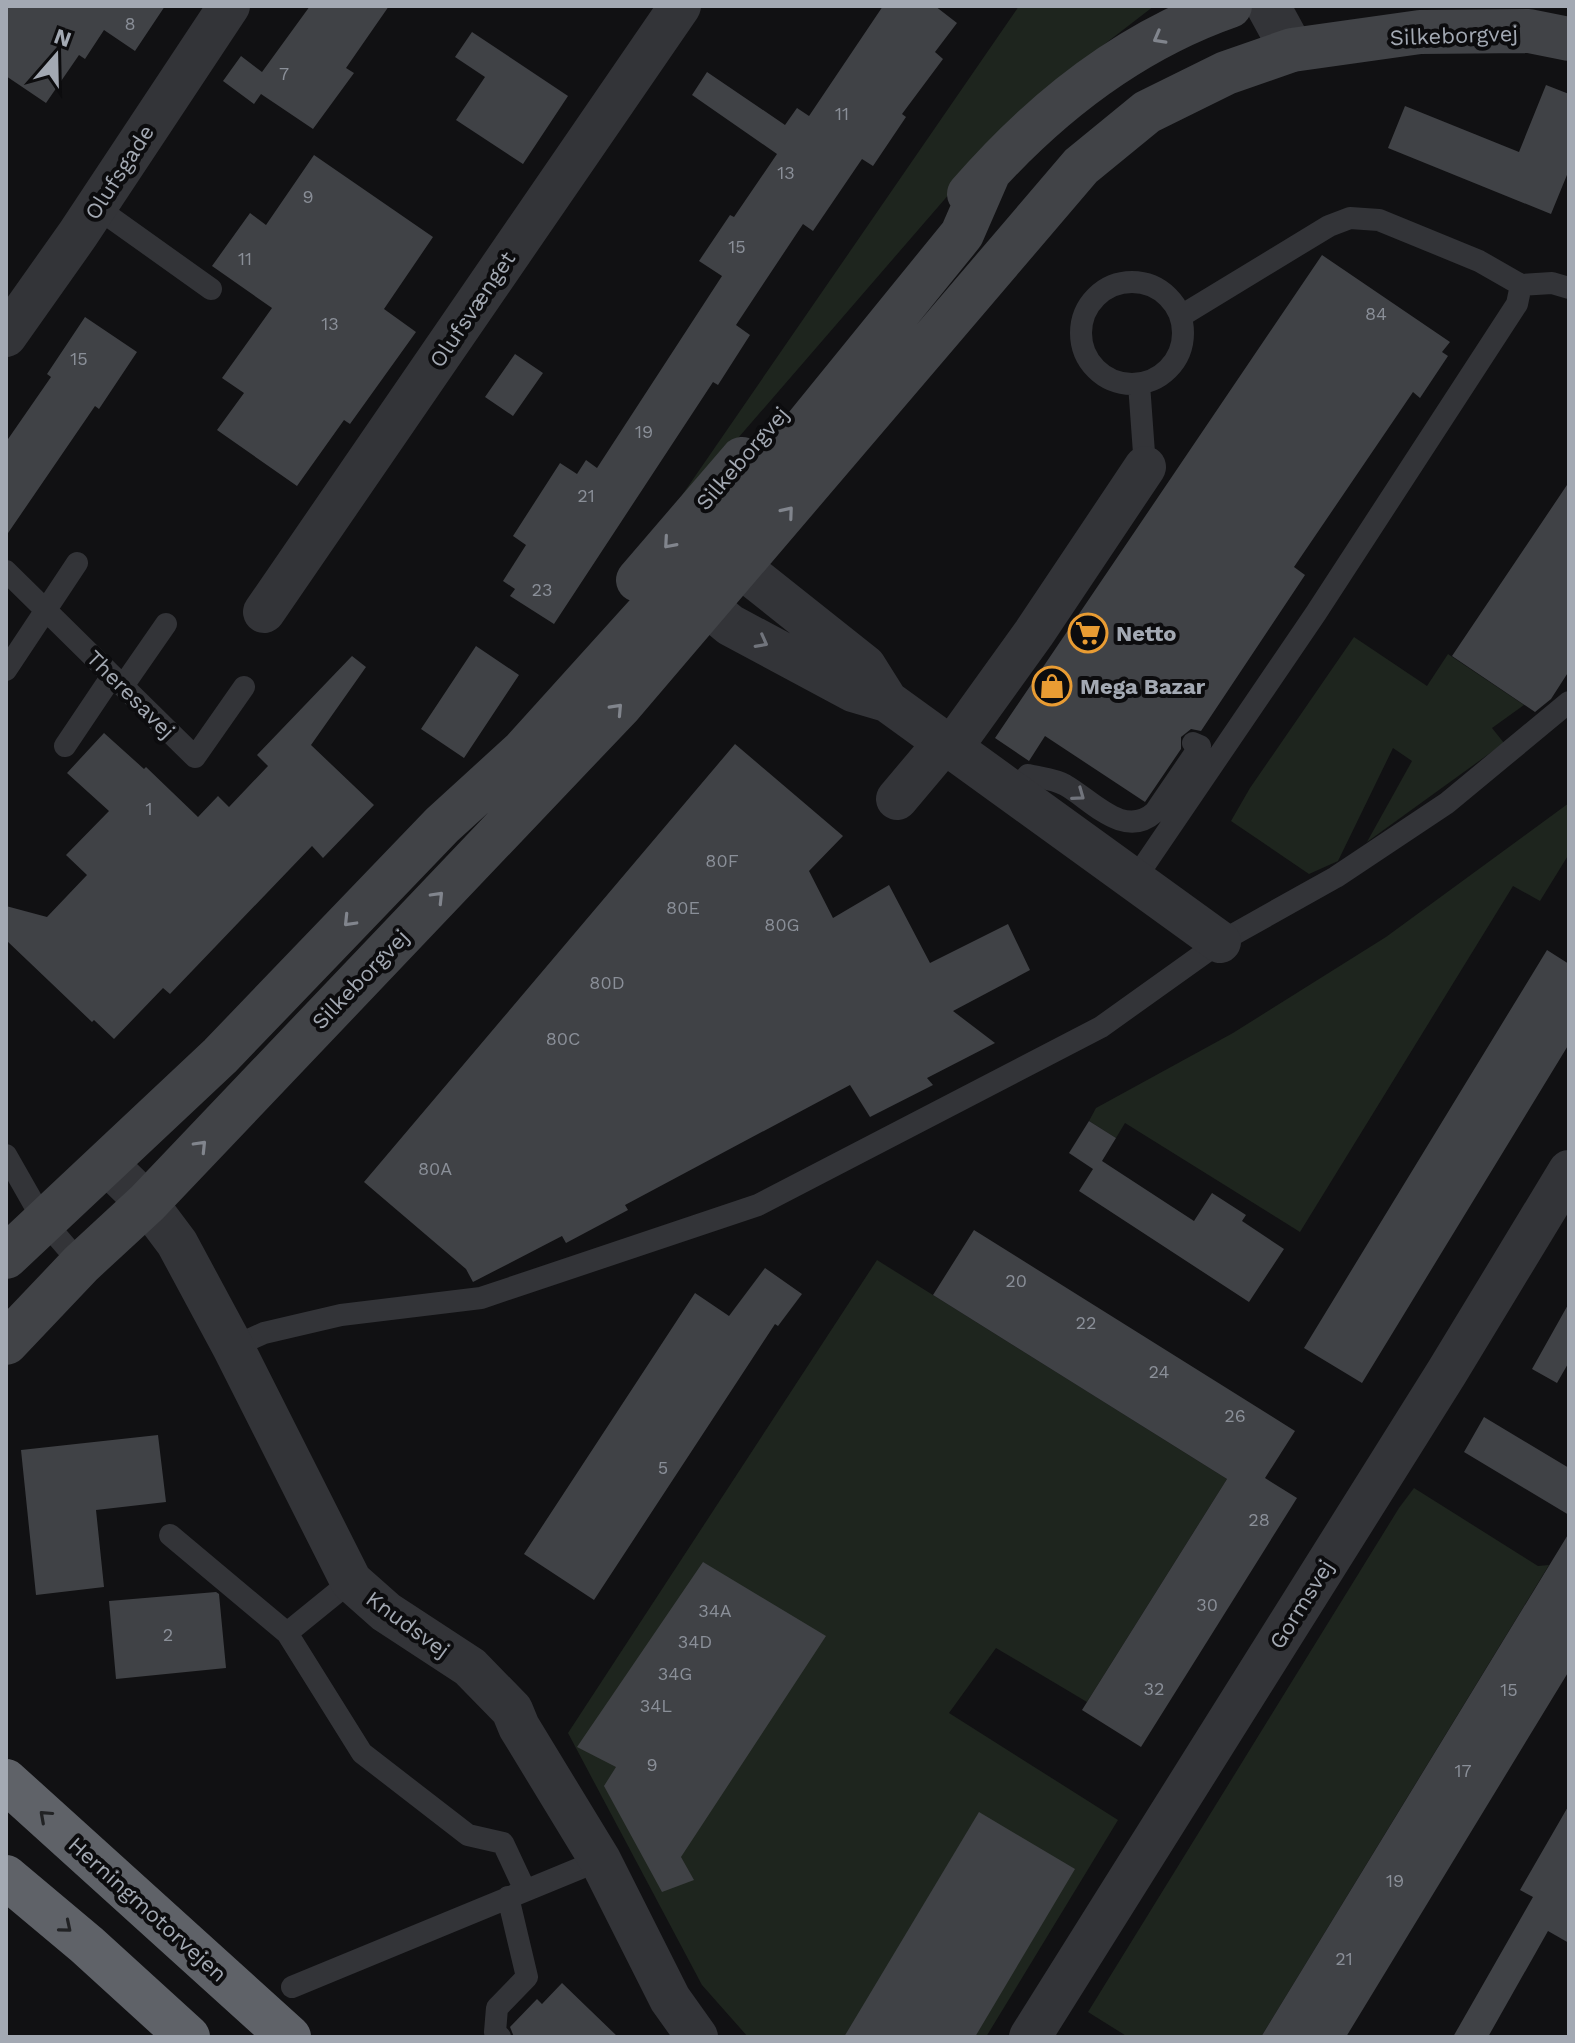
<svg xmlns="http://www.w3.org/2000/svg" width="1575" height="2043" viewBox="0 0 1575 2043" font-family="'Work Sans',sans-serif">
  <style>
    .green { fill: #1e251e }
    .building { fill: #404246 }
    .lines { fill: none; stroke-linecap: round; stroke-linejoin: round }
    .service { stroke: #333438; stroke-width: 22 }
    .minor { stroke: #333438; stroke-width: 42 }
    .tertiary { stroke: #333438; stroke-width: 44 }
    .secondary { stroke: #414347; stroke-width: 44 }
    .motorway { stroke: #5f6268; stroke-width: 44 }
    .oneway { stroke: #81858d }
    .oneway2 { stroke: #71747c }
    .oneway3 { stroke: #212224 }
    .labels { text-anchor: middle; stroke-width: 8; stroke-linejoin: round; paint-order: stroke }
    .number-label { font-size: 18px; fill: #8a8f98 }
    .street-label { font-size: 22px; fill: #a3a9b3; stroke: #0c0c0e }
    .poi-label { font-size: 22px; font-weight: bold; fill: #a3a9b3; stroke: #0c0c0e; text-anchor: start }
  </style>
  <rect width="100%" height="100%" fill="#111113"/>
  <path class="green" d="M1019,6h135l-127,98 -371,429z
    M1354,637l73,49 21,-32 76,51 -32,23 12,15 -137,99 45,-81 -19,-13 -55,113 -29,13 -78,-53 19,-33z
    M1569,803v51l-29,47 -27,-15 -213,346 -175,-109 -9,15 -27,-17 7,-13 137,-75 153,-96z
    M877,1260l350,219 -140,223 -91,-54 -47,65 169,107 -132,217h-238l-46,-52 -134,-252z
    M1414,1488l124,78 11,-1 -288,472h-133l-40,-25 311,-504z"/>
  <path class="building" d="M6,6h159l-30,45 -31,-21 -19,29 -6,-4 -33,48 -40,-27z
    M310,6h79l-43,62 8,5 -41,56 -52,-35 -7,10 -31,-23 18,-25 21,16z
    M883,6h52l22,17 -22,29 8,7 -41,55 4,3 -33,49 -11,-7 -49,72 -10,-7 -67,101 14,10 -32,50 -5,-3 -159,242 -44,-28 5,-7 -12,-8 23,-36 -13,-9 47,-73 17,11 9,-14 11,8 125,-192 -23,-15 31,-46 4,2 43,-63 -85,-59 15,-23 78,53 12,-17 12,8z
    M472,32l96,64 -45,68 -67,-44 29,-43 -30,-20z
    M1546,85l23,9v76l-18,44 -163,-66 17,-42 114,46z
    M314,155l119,82 -49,72 32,23 -66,92 -6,-4 -47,66 -80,-56 27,-37 -22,-15 50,-70 -60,-42 38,-53 16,12z
    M1322,255l128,87 -8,10 6,4 -28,42 -7,-6 -119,175 11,8 -104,156 -10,-2 -10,8v12l-36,53 -100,-66 -16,25 -34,-23z
    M85,317l52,35 -38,57 -4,-3 -89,130v-94l45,-65 -4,-3z
    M515,354l28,19 -30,43 -28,-19z
    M1569,482v189l-18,28 -16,13 -83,-56z
    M476,646l43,29 -55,83 -43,-29z
    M352,656l14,11 -55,78 63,60 -51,53 -11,-12 -142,148 -7,-6 -49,51 -20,-19 -2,2 -86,-82v-34l41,11 40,-42 -21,-20 43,-44 -42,-38 37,-40 40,36 2,-2 52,50 20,-21 11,11 39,-41 -11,-11z
    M735,744l108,92 -34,35 24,47 56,-33 41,78 78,-39 22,46 -77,41 42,32 -68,35 6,7 -63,32 -20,-32 -225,120 3,5 -62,33 -4,-7 -89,46 -7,-13 -102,-87z
    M1547,950l22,14v80l-207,339 -58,-35z
    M1089,1121l27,17 -14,23 92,60 18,-28 34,22 -4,6 42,28 -35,53 -170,-111 14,-22 -24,-16z
    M974,1230l321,201 -30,47 32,20 -156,249 -59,-37 145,-231 -294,-184z
    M765,1268l37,26 -24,32 -3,-2 -181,276 -70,-46 171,-261 34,23z
    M1569,1303v59l-12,21 -25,-14z
    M1484,1417l85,51v47l-105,-63z
    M158,1435l8,67 -70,8 8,77 -68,8 -15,-145z
    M1569,1533v138l-223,366h-85z
    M703,1562l123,74 -145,221 13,23 -32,12 -58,-106 12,-19 -39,-20z
    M216,1592l3,2 7,74 -110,11 -7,-78z
    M1569,1805v138l-21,-12 -60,106h-35l80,-140 -13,-7z
    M979,1812l96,57 -100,168h-131z
    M562,1983l56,54h-104l-4,-10 27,-28 5,5z"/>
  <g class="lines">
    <path class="service" d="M96,207l115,82
      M1081 333a51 51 0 1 1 102 0a51 51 0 1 1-102 0Z
      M1181,316l148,-90 21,-8 29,2 100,41 42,24 31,-2 17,5
      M1139,384l6,83
      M6,571l189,186 49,-70
      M6,670l71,-107
      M123,686l43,-62
      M65,746l47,-70
      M1014,792l14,-17c12,3 27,4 37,10 27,15 59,55 90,27l45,-66 -7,-3
      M1135,879l181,-266 201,-309 4,-19
      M6,1155l37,65 38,44
      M233,1347l31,-14 77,-18 140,-17 277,-93 343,-178 119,-85 116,-65 111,-74 122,-101
      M170,1535l117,98 75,120 106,82 35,8 22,47
      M287,1633l64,-52
      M292,1987l308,-127
      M500,2037l-5,-5 2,-24 30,-31 -19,-80"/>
    <path class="minor" d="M6,336l72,-102 151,-228
      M714,546l151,120 22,35
      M681,584l49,41 123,66 34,10 333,241
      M264,612l416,-606
      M952,747l82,-114 111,-166
      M897,799l48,-57
      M106,1163l41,40 30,40 56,104 118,234 35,31 84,55 42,43 7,17 81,133 70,139 27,38
      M1030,2037l417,-665 122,-201"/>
    <path class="tertiary" d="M1268,6l24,44"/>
    <path class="secondary" d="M969,194c71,-82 158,-152 261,-188
      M638,580l104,-121
      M6,1257l214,-201 222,-231 81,-74 188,-208 251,-309 27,-62
      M6,1343l75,-79 66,-61 474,-498 460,-539 66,-54 79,-39 66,-23 128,-18 109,-1 40,8"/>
    <path class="motorway" d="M6,1781l283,256
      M6,1877l81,68 101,92"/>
  </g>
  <defs><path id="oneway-chevron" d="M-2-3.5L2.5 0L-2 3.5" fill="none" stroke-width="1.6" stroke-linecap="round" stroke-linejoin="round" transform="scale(2)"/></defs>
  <g class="oneway">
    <use href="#oneway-chevron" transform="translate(1159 38) rotate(151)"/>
    <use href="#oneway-chevron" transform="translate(788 512) rotate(-50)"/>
    <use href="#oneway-chevron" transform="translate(669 543) rotate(131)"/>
    <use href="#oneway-chevron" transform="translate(617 709) rotate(-47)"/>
    <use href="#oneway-chevron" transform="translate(438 897) rotate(-46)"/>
    <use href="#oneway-chevron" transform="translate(349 921) rotate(134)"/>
    <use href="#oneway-chevron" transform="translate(201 1146) rotate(-46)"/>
  </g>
  <g class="oneway2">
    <use href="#oneway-chevron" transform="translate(762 642) rotate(28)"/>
    <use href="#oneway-chevron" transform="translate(1079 795) rotate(36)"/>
  </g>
  <g class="oneway3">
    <use href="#oneway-chevron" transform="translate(45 1816) rotate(-138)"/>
    <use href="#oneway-chevron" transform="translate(66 1927) rotate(40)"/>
  </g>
  <defs>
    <symbol id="supermarket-ring" viewBox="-11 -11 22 22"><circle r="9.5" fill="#0c0c0e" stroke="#e99c33" stroke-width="1.5"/><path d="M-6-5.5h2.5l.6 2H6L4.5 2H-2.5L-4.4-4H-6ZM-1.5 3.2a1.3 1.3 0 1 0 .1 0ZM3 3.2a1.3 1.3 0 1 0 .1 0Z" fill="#e99c33"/></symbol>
    <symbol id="shop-ring" viewBox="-11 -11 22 22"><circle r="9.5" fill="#0c0c0e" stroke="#e99c33" stroke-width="1.5"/><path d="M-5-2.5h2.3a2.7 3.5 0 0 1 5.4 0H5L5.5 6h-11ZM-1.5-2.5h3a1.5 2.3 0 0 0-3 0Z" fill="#e99c33"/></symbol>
  </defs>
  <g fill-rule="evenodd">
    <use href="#supermarket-ring" x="1066" y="611" width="44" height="44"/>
    <use href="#shop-ring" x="1030" y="664" width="44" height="44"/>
  </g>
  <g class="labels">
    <g class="number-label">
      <text x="130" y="30">8</text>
      <text x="284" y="80">7</text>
      <text x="842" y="120">11</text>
      <text x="786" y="179">13</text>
      <text x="308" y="203">9</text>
      <text x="737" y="253">15</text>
      <text x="245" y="265">11</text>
      <text x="1376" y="320">84</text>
      <text x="330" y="330">13</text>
      <text x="79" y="365">15</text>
      <text x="644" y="438">19</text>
      <text x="586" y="502">21</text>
      <text x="542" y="596">23</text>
      <text x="149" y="815">1</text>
      <text x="722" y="867">80F</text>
      <text x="683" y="914">80E</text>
      <text x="782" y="931">80G</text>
      <text x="607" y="989">80D</text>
      <text x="563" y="1045">80C</text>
      <text x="435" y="1175">80A</text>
      <text x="1016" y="1287">20</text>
      <text x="1086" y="1329">22</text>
      <text x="1159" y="1378">24</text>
      <text x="1235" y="1422">26</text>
      <text x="663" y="1474">5</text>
      <text x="1259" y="1526">28</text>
      <text x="1207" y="1611">30</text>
      <text x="715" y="1617">34A</text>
      <text x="168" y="1641">2</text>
      <text x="695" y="1648">34D</text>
      <text x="675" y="1680">34G</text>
      <text x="1154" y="1695">32</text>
      <text x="1509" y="1696">15</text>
      <text x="656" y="1712">34L</text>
      <text x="652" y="1771">9</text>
      <text x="1463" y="1777">17</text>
      <text x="1395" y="1887">19</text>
      <text x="1344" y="1965">21</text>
    </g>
    <g class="street-label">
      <text transform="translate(1454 35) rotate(-2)" y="8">Silkeborgvej</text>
      <text transform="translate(119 172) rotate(-57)" y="8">Olufsgade</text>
      <text transform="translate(472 309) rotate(-56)" y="8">Olufsvænget</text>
      <text transform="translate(742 458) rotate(-49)" y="8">Silkeborgvej</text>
      <text transform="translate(131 694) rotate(45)" y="8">Theresavej</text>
      <text transform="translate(360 979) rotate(-46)" y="8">Silkeborgvej</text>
      <text transform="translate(1301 1604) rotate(-58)" y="8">Gormsvej</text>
      <text transform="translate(408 1624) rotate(36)" y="8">Knudsvej</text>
      <text transform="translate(148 1909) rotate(42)" y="8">Herningmotorvejen</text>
    </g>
    <g class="poi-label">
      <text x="1116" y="641">Netto</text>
      <text x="1080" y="694">Mega Bazar</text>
    </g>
  </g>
  <rect width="1575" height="2043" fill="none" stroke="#a3a9b3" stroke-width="16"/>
  <g transform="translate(56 56) rotate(20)" stroke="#0c0c0e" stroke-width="6" paint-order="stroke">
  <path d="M0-6L14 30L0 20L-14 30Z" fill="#a3a9b3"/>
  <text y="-12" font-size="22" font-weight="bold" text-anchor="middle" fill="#a3a9b3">N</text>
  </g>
</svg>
